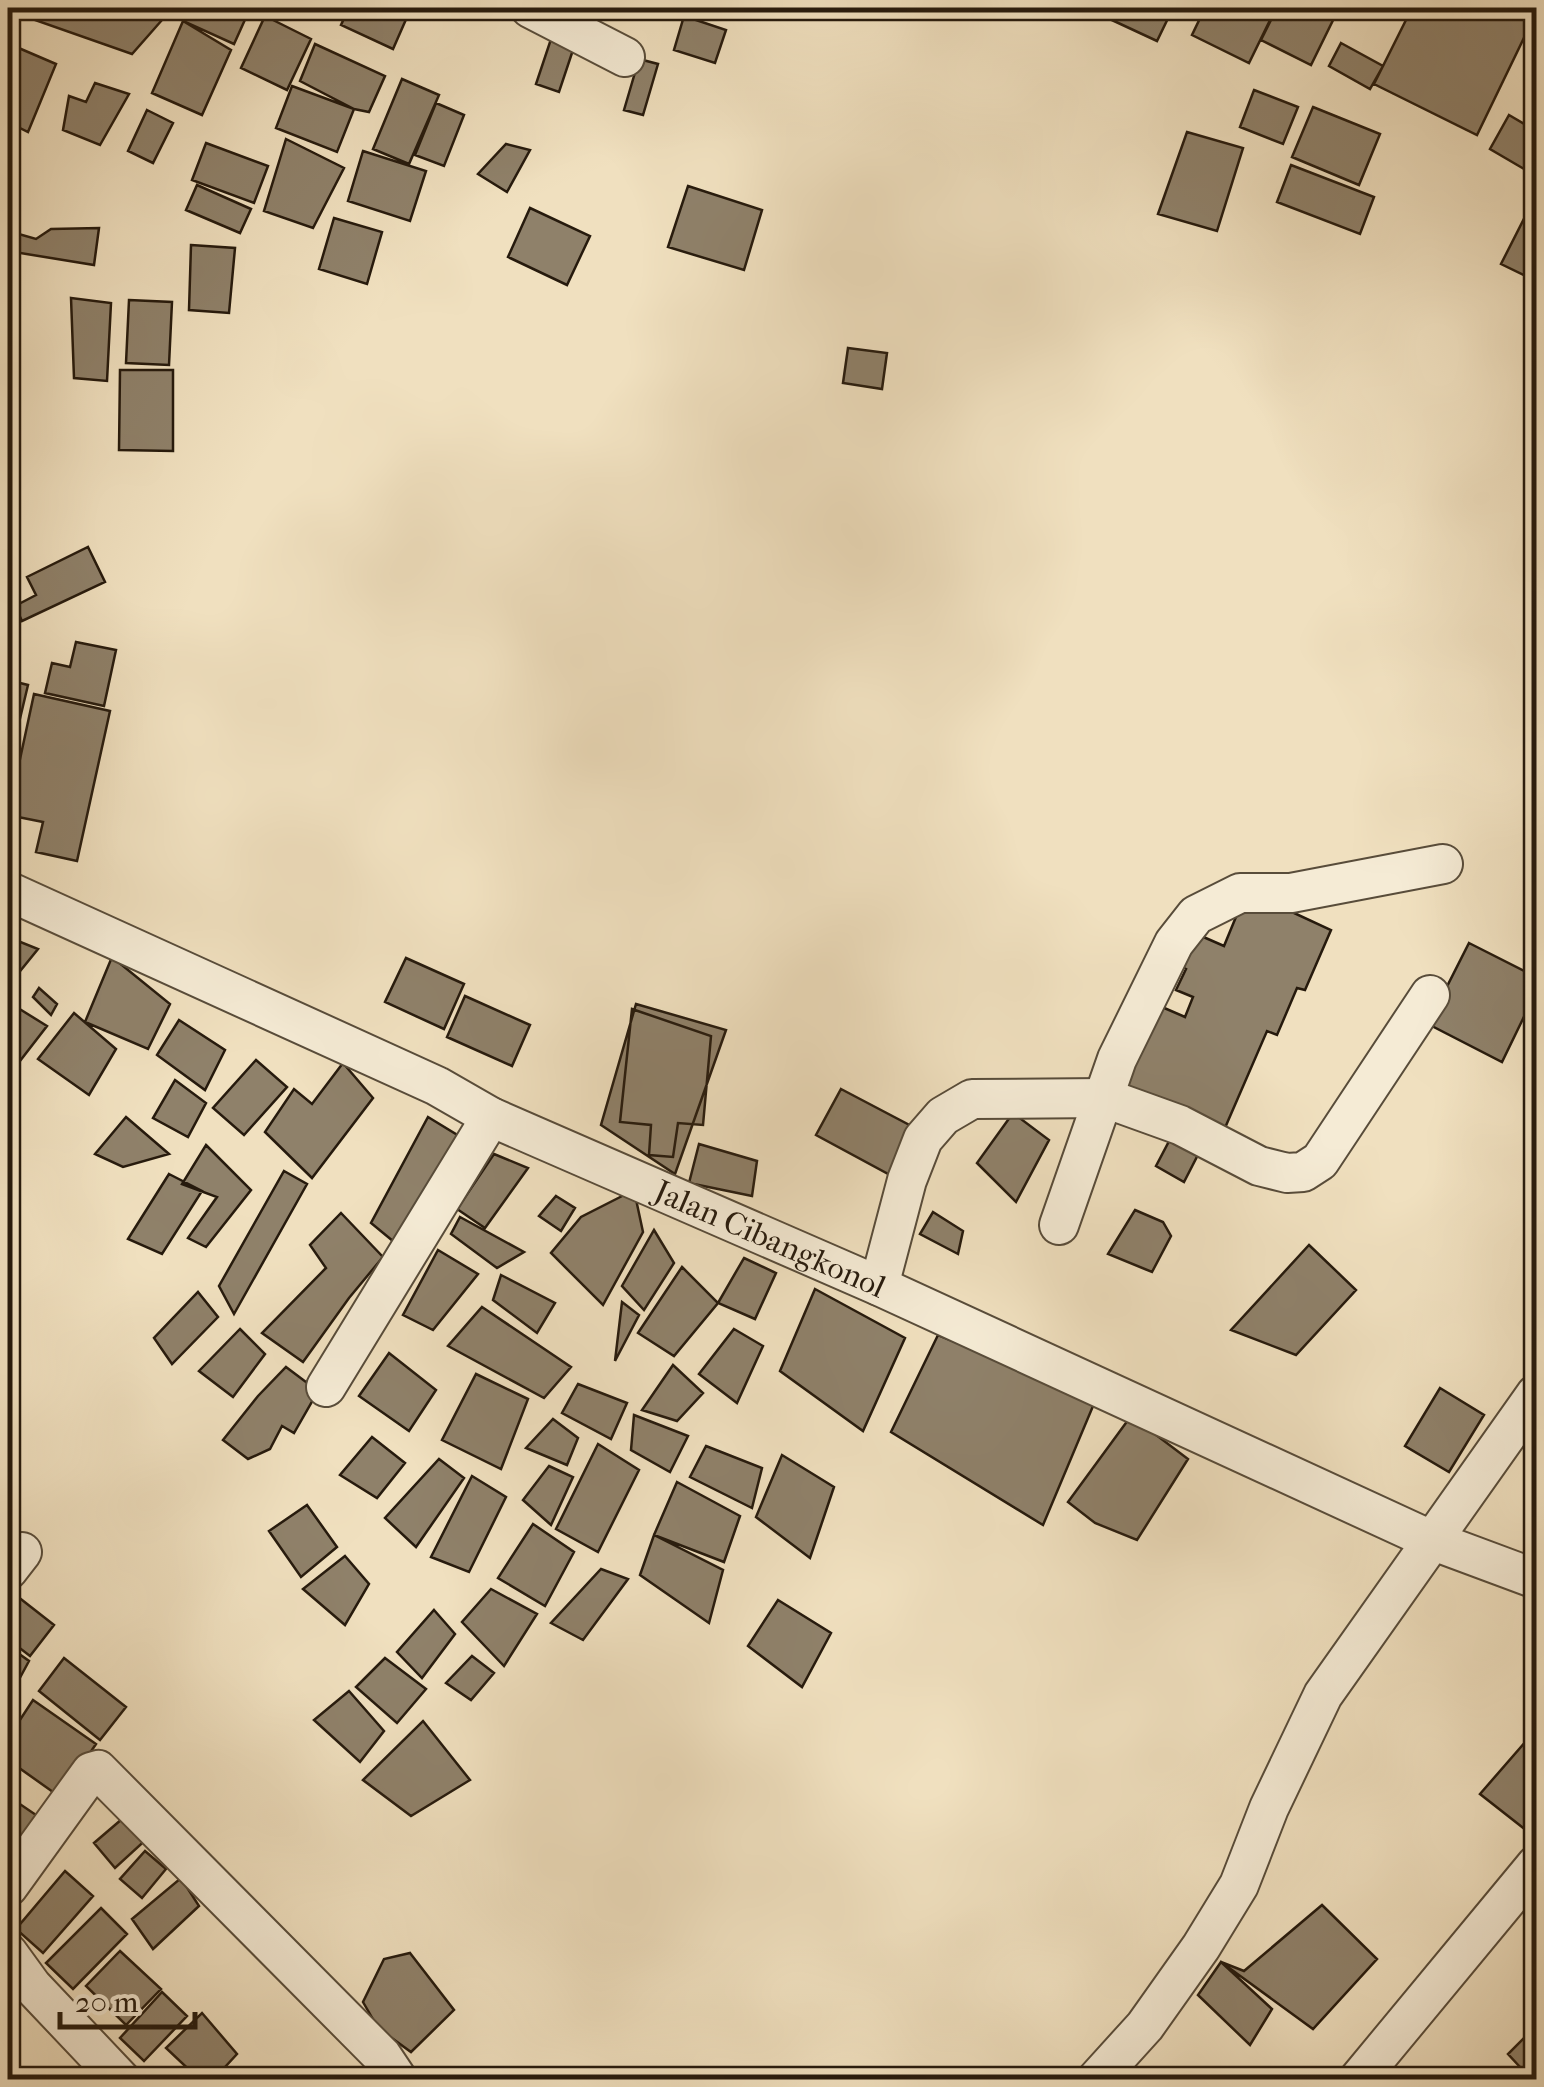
<svg xmlns="http://www.w3.org/2000/svg" width="1544" height="2087" viewBox="0 0 1544 2087" font-family="'IM FELL French Canon',serif">
  <style>
    .building { fill: #8f816a; stroke: #261a0d; stroke-width: 2.5 }
    .lines { fill: none; stroke-linecap: round; stroke-linejoin: round }
    .minor-casing { stroke: #584c3a; stroke-width: 42 }
    .minor { stroke: #f5ebd5; stroke-width: 38 }
    .labels { text-anchor: middle; stroke-width: 9; stroke-linejoin: round; paint-order: stroke }
    .street-label { font-size: 32px; fill: #261a0d; stroke: #f5ebd5 }
  </style>
  <rect width="100%" height="100%" fill="#f0e0bf"/>
  <filter id="stains"><feTurbulence type="fractalNoise" baseFrequency=".002" numOctaves="4"/><feColorMatrix values="0 0 0 0 .2 0 0 0 0 .09 0 0 0 0 .02 0 0 0 .5 -.17"/></filter>
  <radialGradient id="worn" r=".72"><stop offset=".6" stop-color="#630" stop-opacity="0"/><stop offset="1" stop-color="#630" stop-opacity=".3"/></radialGradient>
  <path class="building" d="M47,8h91l24,12 -30,34 -97,-34z
    M189,8h46l13,5 -14,31 -51,-23z
    M349,8h62l-18,41 -52,-24z
    M1086,8h87l-16,33z
    M1205,8h71l-27,55 -57,-28z
    M1277,8h62l-28,57 -50,-25z
    M1412,8h113l11,5 -59,122 -103,-51z
    M265,16l46,23 -24,51 -46,-22z
    M684,16l42,14 -11,33 -41,-13z
    M183,21l48,29 -29,65 -50,-22z
    M553,33l23,8 -17,51 -23,-8z
    M1341,43l42,23 -13,23 -41,-23z
    M315,44l70,32 -16,36 -15,-3 -54,-28z
    M14,46l42,18 -28,68 -20,-10v-62z
    M639,59l19,5 -15,51 -19,-5z
    M402,79l37,16 -30,69 -36,-15z
    M95,83l34,11 -29,51 -37,-15 6,-34 17,6z
    M292,86l62,23 -17,43 -61,-24z
    M1254,90l44,17 -15,37 -43,-17z
    M436,103l28,12 -20,51 -29,-11z
    M1313,107l67,27 -21,51 -67,-28z
    M147,110l26,13 -20,40 -25,-12z
    M1509,115l27,16v45l-46,-27z
    M1187,132l56,16 -26,83 -59,-17z
    M286,139l58,29 -31,60 -49,-17z
    M206,143l62,23 -14,37 -62,-23z
    M506,144l24,6 -23,42 -29,-18z
    M363,151l63,20 -16,50 -62,-20z
    M1291,165l83,32 -14,37 -83,-32z
    M197,185l54,24 -11,24 -54,-23z
    M688,186l74,24 -18,60 -76,-23z
    M1536,195v86l-35,-17z
    M530,208l60,28 -23,49 -59,-28z
    M334,218l48,14 -15,52 -48,-15z
    M99,228l-5,37 -86,-14v-20l28,8 15,-10z
    M191,245l44,3 -6,65 -40,-3z
    M71,298l40,5 -4,78 -33,-3z
    M129,300l43,2 -3,63 -43,-2z
    M848,348l39,5 -5,36 -39,-6z
    M120,370h53v81l-54,-1z
    M88,547l17,35 -83,39 -7,-15 21,-11 -9,-18z
    M76,642l40,8 -12,56 -59,-13 7,-30 18,4z
    M8,680l20,5 -15,63 -5,-1z
    M34,694l76,17 -33,150 -41,-9 7,-30 -35,-7z
    M1279,906l52,24 -26,60 -8,-2 -20,47 -10,-4 -46,106 -104,-45 38,-88 30,13 8,-20 -17,-7 10,-21 -8,-4 14,-33 32,14 14,-34h36z
    M8,937l30,12 -30,37z
    M1469,943l67,34v15l-34,70 -74,-38z
    M112,957l58,47 -22,45 -63,-27z
    M406,958l58,26 -20,45 -59,-27z
    M39,988l18,16 -6,11 -18,-18z
    M465,996l65,29 -18,41 -65,-29z
    M636,1004l90,26 -51,144 -74,-49z
    M18,1008l29,18 -34,44 -5,-4v-45z
    M632,1009l79,27 -8,89 -25,-2 -5,34 -24,-2 2,-30 -31,-3z
    M74,1013l42,36 -27,46 -51,-36z
    M179,1020l46,30 -20,40 -48,-35z
    M256,1060l31,27 -43,48 -31,-27z
    M343,1063l30,35 -61,80 -47,-46 29,-43 18,15z
    M175,1080l31,23 -18,34 -35,-19z
    M841,1089l76,40 -25,47 -76,-41z
    M1013,1113l36,27 -33,62 -39,-39z
    M126,1117l43,37 -46,13 -28,-13z
    M428,1117l31,19 -60,110 -28,-23z
    M1176,1128l28,15 -20,39 -28,-16z
    M699,1144l58,17 -5,35 -63,-13z
    M206,1145l45,45 -45,57 -18,-9 29,-41 -35,-13z
    M494,1154l34,14 -43,60 -28,-19z
    M284,1171l23,13 -73,130 -15,-28z
    M169,1174l33,17 -40,63 -34,-15z
    M634,1190l9,42 -40,73 -52,-52 30,-36z
    M556,1196l19,12 -14,23 -22,-15z
    M1135,1210l28,12 8,14 -19,36 -44,-18z
    M933,1212l30,19 -5,23 -38,-20z
    M341,1213l42,44 -34,41 -46,64 -41,-29 64,-65 -16,-23z
    M460,1217l64,35 -27,16 -46,-34z
    M654,1230l20,33 -30,47 -22,-24z
    M1309,1245l47,45 -60,65 -65,-25z
    M438,1250l40,24 -45,56 -30,-15z
    M744,1258l32,15 -21,46 -37,-16z
    M682,1267l36,36 -44,53 -36,-23z
    M501,1275l54,28 -18,30 -44,-33z
    M815,1289l90,49 -42,93 -83,-60z
    M198,1292l20,25 -46,47 -18,-26z
    M622,1302l17,13 -24,46z
    M482,1307l89,60 -27,31 -96,-52z
    M240,1329l25,25 -32,43 -34,-26z
    M734,1329l29,17 -26,57 -38,-29z
    M938,1335l158,64 -53,126 -152,-93z
    M389,1353l47,37 -27,41 -50,-35z
    M673,1365l30,28 -26,28 -35,-11z
    M286,1367l32,24 -24,42 -12,-7 -12,23 -22,10 -25,-19 35,-44z
    M476,1374l52,25 -27,70 -59,-29z
    M578,1384l49,19 -16,36 -49,-26z
    M1440,1388l44,27 -35,57 -44,-26z
    M634,1415l54,21 -18,36 -39,-22z
    M1131,1416l57,43 -51,81 -42,-17 -27,-21z
    M553,1419l25,19 -11,27 -41,-17z
    M372,1437l33,26 -28,35 -37,-23z
    M598,1444l41,26 -41,82 -42,-23z
    M706,1446l56,22 -10,40 -62,-31z
    M782,1455l52,32 -24,71 -54,-41z
    M439,1459l25,19 -48,69 -31,-29z
    M549,1466l24,11 -22,48 -28,-25z
    M472,1476l34,21 -37,75 -38,-15z
    M677,1482l63,34 -16,46 -70,-27z
    M307,1505l30,42 -36,30 -32,-46z
    M533,1524l41,28 -29,54 -47,-28z
    M654,1535l69,35 -14,53 -69,-48z
    M345,1556l24,28 -24,41 -42,-36z
    M601,1569l27,10 -45,61 -32,-17z
    M8,1589l46,36 -24,31 -22,-17z
    M491,1589l46,25 -33,52 -42,-44z
    M778,1600l53,33 -29,54 -54,-41z
    M434,1610l21,24 -33,44 -25,-26z
    M8,1646l21,15 -21,39z
    M472,1656l22,17 -23,27 -25,-17z
    M64,1658l62,49 -26,33 -61,-49z
    M385,1658l41,31 -29,34 -41,-36z
    M349,1691l35,40 -24,31 -46,-42z
    M33,1700l63,44 -36,53 -52,-37v-22z
    M423,1721l47,59 -59,36 -48,-36z
    M1533,1733l3,4v101l-56,-44z
    M8,1796l31,21 -31,48z
    M129,1813l21,23 -35,32 -21,-25z
    M145,1851l21,18 -24,29 -22,-19z
    M65,1871l28,25 -50,57 -27,-24z
    M181,1878l18,28 -46,43 -21,-30z
    M1322,1905l55,54 -64,70 -92,-67 23,9z
    M101,1908l26,26 -54,55 -27,-26z
    M120,1951l41,38 -35,36 -40,-39z
    M410,1953l44,57 -43,42 -33,-24 -15,-26 21,-43z
    M1221,1962l51,47 -22,36 -52,-50z
    M162,1992l25,24 -43,45 -24,-23z
    M202,2013l35,41 -24,26h-13l-34,-32z
    M1536,2026v54h-4l-24,-26z"/>
  <g class="lines">
    <defs>
      <g id="minor">
        <path d="M530,8l95,49"/>
        <path id="s1" d="M8,891l429,195 54,31 388,169 552,254 105,39"/>
        <path d="M1059,1225l58,-166 57,-116 22,-28 44,-22h51l152,-29"/>
        <path d="M879,1286l28,-106 16,-41 20,-23 29,-17 133,-1 75,27 79,41 28,7 16,-1 17,-11 110,-166"/>
        <path d="M326,1387l165,-270"/>
        <path d="M8,1570l14,-18"/>
        <path d="M8,1887l83,-115 7,-2 284,286 16,24"/>
        <path d="M8,1953l24,33 89,94"/>
        <path d="M1096,2080l49,-54 56,-79 38,-62 30,-77 54,-113 213,-301"/>
        <path d="M1358,2080l178,-215"/>
      </g>
    </defs>
    <use href="#minor" class="minor-casing"/>
    <use href="#minor" class="minor"/>
  </g>
  <g class="labels">
    <g class="street-label">
      <text dy="11" stroke="none"><textPath href="#s1" startOffset="838">Jalan Cibangkonol</textPath></text>
    </g>
  </g>
  <rect width="1544" height="2087" fill="none" stroke="#f0e0bf" stroke-width="40"/>
  <rect x="10" y="10" width="1524" height="2067" fill="none" stroke="#261a0d" stroke-width="5"/>
  <rect x="20" y="20" width="1504" height="2047" fill="none" stroke="#261a0d" stroke-width="2.5"/>
  <path d="M60 2012v15h135v-15" fill="none" stroke="#261a0d" stroke-width="5"/>
  <text x="75" y="2012" font-size="30" fill="#261a0d" stroke="#f5ebd5" stroke-width="8" paint-order="stroke">20 m</text>
  <rect width="100%" height="100%" filter="url(#stains)"/>
  <rect width="100%" height="100%" fill="url(#worn)"/>
</svg>
